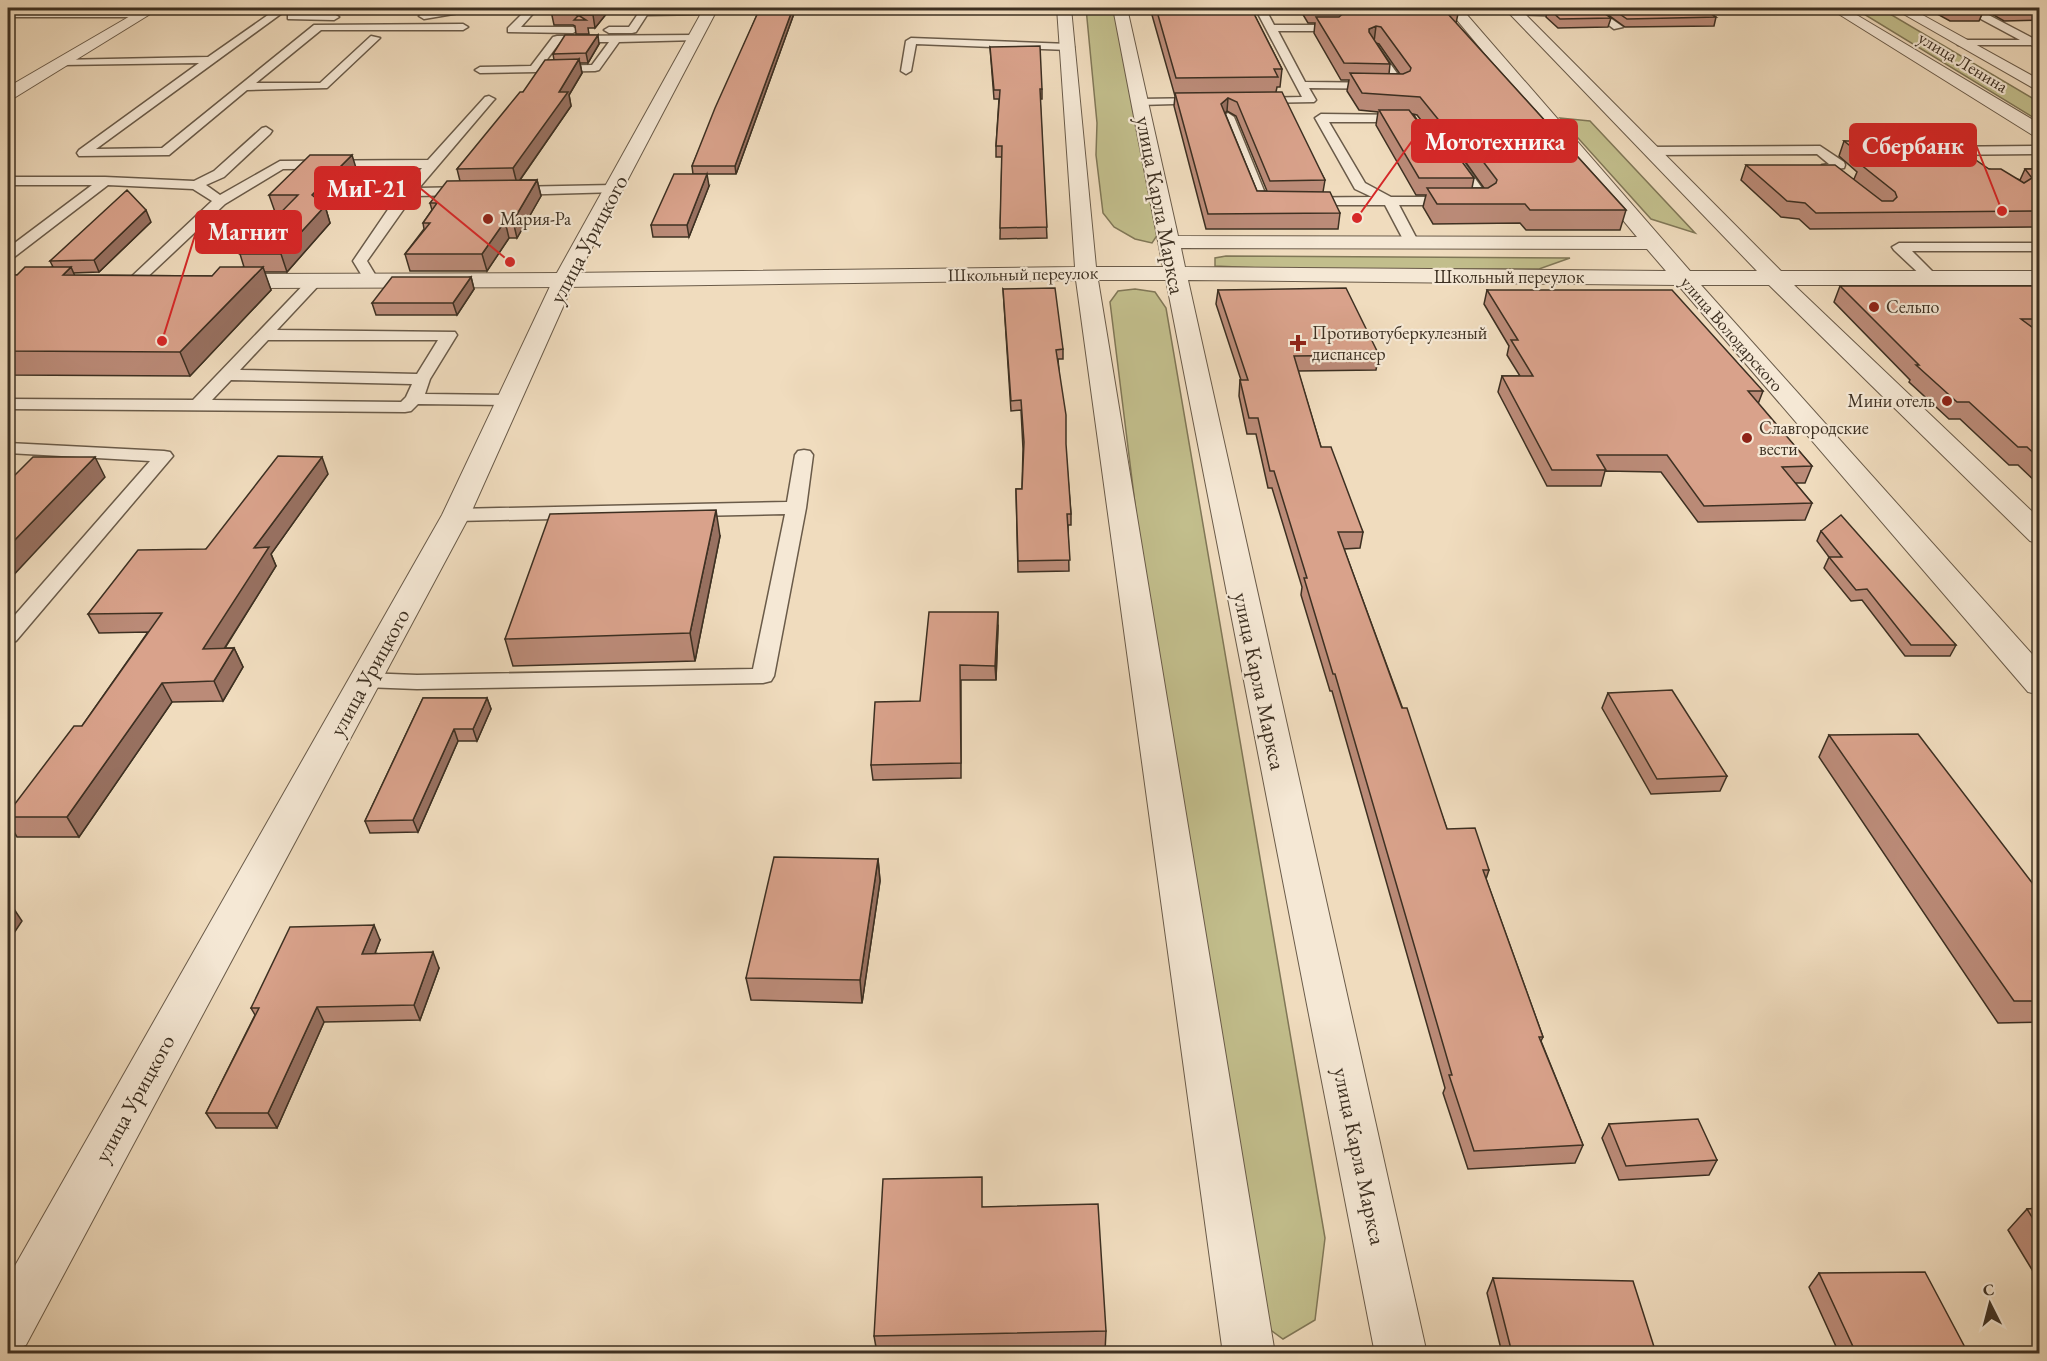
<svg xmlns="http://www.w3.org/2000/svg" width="2047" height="1361" viewBox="0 0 2047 1361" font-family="'EB Garamond',serif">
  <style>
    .green { fill: #c2be8c; stroke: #807757; stroke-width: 1.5 }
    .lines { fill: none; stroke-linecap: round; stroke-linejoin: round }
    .service-casing { stroke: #6a5b49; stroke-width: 3 }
    .minor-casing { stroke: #6a5b49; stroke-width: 2 }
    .tertiary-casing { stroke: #6a5b49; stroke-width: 2 }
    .service { fill: #f5e8d5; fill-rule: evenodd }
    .minor { fill: #f5e8d5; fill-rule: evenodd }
    .tertiary { fill: #f5e8d5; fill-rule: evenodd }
    .wall { fill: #bb8b78; stroke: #3d3022; stroke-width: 1.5; fill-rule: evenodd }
    .shaded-wall { fill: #987161; stroke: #3d3022; stroke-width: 1.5 }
    .building { fill: #d9a28b; stroke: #3d3022; stroke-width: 1.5 }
    .poi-dot { fill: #8f2418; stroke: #f5e8d5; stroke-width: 2 }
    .labels { text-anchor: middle; stroke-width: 4.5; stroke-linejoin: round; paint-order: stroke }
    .far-street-label { font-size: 18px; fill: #3d3022; stroke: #f5e8d5 }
    .far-poi-label { font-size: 18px; fill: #3d3022; stroke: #f5e8d5; text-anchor: start }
    .street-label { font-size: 22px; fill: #3d3022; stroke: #f5e8d5 }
    .leader { fill: none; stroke: #d62828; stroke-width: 2 }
    .callout-dot { fill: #d62828; stroke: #f5e8d5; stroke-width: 2 }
    .callout { fill: #d62828; stroke: #d62828; stroke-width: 2 }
    .callout-label { font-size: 24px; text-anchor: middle; font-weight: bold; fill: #fff }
  </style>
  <rect width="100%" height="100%" fill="#f0dcbe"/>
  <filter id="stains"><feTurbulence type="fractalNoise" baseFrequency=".00333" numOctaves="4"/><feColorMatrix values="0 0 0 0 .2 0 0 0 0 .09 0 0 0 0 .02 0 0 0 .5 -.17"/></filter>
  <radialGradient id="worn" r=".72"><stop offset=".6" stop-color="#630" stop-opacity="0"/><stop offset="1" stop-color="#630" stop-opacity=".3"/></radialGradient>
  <path class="green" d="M1086,8h30l42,226 -6,9 -17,-4 -21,-12 -11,-14 -7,-58 1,-32z
    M1854,8h26l159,94v19z
    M1560,118l30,3 105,112 -44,-14z
    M1226,256l344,2 -31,11h-254l-70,-3v-8z
    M1135,289l20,3 11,16 159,930 -10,82 -32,19 -25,-18 -121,-801 -27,-218 8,-11z"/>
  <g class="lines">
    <defs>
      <path id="service" d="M278,8h11l-193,141 66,-1 152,-123 149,-1 5,3 -5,3h-142l-65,53h64l51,-47 9,2 -53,50 -80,2 -78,65 -90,1 -2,-3 2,-3 120,-87 -138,2 -5,-3 1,-2 151,-3z
        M300,8h11l-8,6h31l5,3 -5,3 -46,-1v-4z
        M457,8h19l-5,3 -47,8 -5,-3 5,-3z
        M528,8h10l-17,19h52l5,3 -5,3 -65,-1v-4z
        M642,8h67l5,3 -5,3 -62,1 -11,17 -4,1h-23l-5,-3 5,-3h20z
        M1255,8h10l9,17h63l5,3 -5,3h-59l27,51 87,1 -24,-36 5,-3 4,1 29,41 -6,3 -91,-1 7,12 -2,2 -63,1v-4l4,-1 47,-1z
        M1898,8h128l-5,3h-40l59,31v7l-9,-4h-73l-1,-2 5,-3h58l-54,-29 -64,1 -3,-1z
        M1516,9l84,2 23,16 -9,2 -16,-12 -85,-3v-4z
        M8,11h134l5,3 -5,3h-134z
        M695,35l5,3 -1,2 -80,2 -20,28 -4,1 -115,2 -5,-3 5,-3 51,-1 22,-29 4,-1zM560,42h49l-17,23 -50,1z
        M911,38l158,6 5,3 -5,3 -153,-6 -5,27 -5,3 -5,-3 5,-30z
        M489,96l6,3 -2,2 -74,87 49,-1 7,4 -7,4 -55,1 -46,65 12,20 -2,3h-10l-14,-23 49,-72 20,-21 -139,1 -58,35 -85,80h-10l-2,-3 2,-3 82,-77 -19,-12 -85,-4 -95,73 -5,1v-11l84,-63h-84v-8h97l89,4 20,-10 48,-43 4,-1 6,4 -2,3 -46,43 -18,8 14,10 60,-34 148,-1 57,-63z
        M1204,98l4,1v4l-68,2 -6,-3 6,-3z
        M1228,113l6,4 33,81 105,-1 -17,-8 -40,-71 6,-4 87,1 4,1v6h-83l36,61 26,14h84l-25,-37 6,-4 4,1 31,44 -7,4h-85l20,38 -7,4 -7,-4 -20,-38h-128l-35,-88z
        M1820,146l24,16 1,3 -1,3 -8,1 12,11 -2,3h-10l-15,-15 1,-3 7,-1 -12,-10 -167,1 -6,-4 6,-4z
        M2040,146v8l-107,1 -6,-4 6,-4z
        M614,185l7,4 -2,3 -109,3 -7,-4 7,-4z
        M1899,243h141v8h-128l27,27 -7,4 -5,-1 -33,-31 -2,-3z
        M315,277l5,1 2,3 -2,3 -43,46 178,2 2,3 -27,44 -5,15 84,1 6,1 3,4 -3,4 -6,1 -91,-1 -7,7 -6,1 -397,-3v-10l185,1 117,-122zM268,340h170l-21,34 -177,-4zM231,380l181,4 -6,13 -5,5 -189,-2z
        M8,443l156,8 6,1 3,4 -157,185 -8,2v-20l142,-162 -142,-8z
        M804,450l6,1 3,4 -7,53 -32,168 -3,5 -8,2 -346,6 -53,-2 -8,-2 -3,-5 3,-5 8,-2 53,2 336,-6 32,-155 -329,7 -7,-2 -3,-4 3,-4 7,-2 331,-7 8,-47 3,-4z"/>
      <path id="minor" d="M144,8h16l-146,90 -6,1v-12z
        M1057,8h14l25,259h67l-50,-259h14l51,228 459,1 -190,-229h14l229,263h67l-253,-263h15l262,263h259v14h-246l246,234v25l-10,-3 -261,-256h-68l339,378v32l-12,-3 -350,-407 -490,-5 239,1074h-52l-209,-1074h-68l177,1074h-52l-147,-1074 -512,7 -342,1 -8,-2 -3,-5 3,-5 8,-2 342,-1 511,-6zM1181,248l466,1 19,22 -481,-4z"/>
      <path id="tertiary" d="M704,8h14l-143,272 -105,235 -444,830 -18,7v-74l434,-763 111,-235z
        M1829,8h16l195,116v13l-6,-1z
        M1893,8h17l130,72v12z"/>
    </defs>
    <use href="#service" class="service-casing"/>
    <use href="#minor" class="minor-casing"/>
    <use href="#tertiary" class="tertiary-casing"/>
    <use href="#service" class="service"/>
    <use href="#minor" class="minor"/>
    <use href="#tertiary" class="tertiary"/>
  </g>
  <path class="wall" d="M611,8l-16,20h-7l1,6h-13l-1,-8 -2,-1h-19l-3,-14z
    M760,8h36l-60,166h-43l-1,-8z
    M1150,8h101l31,61 -2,18h-3l-1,5 49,88 -2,12 17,21 -2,16h-132l-32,-123 1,-10zM1227,111l9,5 31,75h-10l-32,-78z
    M1299,8h153l6,6 -2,9 170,187 -6,20h-94l-6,-7 -87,1 -10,-17 3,-12h-10l-40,-70 2,-13 -19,-2 -12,-19 2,-11h-8l-27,-47 1,-10h-7zM1376,43l3,1 21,30h-11l1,-10zM1413,114l4,1 22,28h-5zM1452,149l5,1 27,38h-12l2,-10z
    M1548,8h154l14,9 -2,9 -89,1 -25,-18z
    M1548,8l63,10 -3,9 -50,1 -12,-11z
    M1939,8h36l8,4 -4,9h-29l-13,-7z
    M1992,8h48v12l-36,1 -14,-8z
    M599,44l-11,19h-8l2,10 -13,22 2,11 -51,74h17l4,16 -24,42h-8l-22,33h-77l-5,-17 19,-25 -1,-6 9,-13 -2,-7 30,-22 -3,-12 66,-77 31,-32 -1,-6z
    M990,47l52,42v10h-2l7,139 -47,1 2,-82h-6v-11l3,-47h-5z
    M1844,141l145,28 31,11 5,-11h15v58l-230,2 -11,-10 -18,-2 -40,-37 5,-15 108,14 3,-7 -18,-16z
    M357,171l-33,34 1,1 5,17 -43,49h-23l7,18 -81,86 -182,-1v-100h9l36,-8 -3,-6 101,-39 -52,50 -26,1 1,2 138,1 32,-9 -4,-13 41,-42h-6l-6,-17z
    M709,186l-20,51h-36l-2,-12z
    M471,277l3,12 -17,26h-81l-4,-12z
    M1840,286h200v200l-22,-21h-9l-49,-46h-11l-40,-37 1,-2 -76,-78z
    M1003,289l60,60v10h-5l13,155v11h-3l1,46 -51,1 -2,-83h6l1,-40 -2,-39 -10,1z
    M1218,290l161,65 -3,15 -78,1 23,76 42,85 -3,16 -16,1 103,280 42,41 -3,9 57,158 -2,4 42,104 -8,18 -107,6 -25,-76 2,-5 -113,-397h-2l-29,-96 1,-8 -30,-99h-4l-12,-54h-9l-8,-38 1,-16h1l-25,-76z
    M1487,290l276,101 -5,13 54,62 -7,17h-10l17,20 -7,17 -107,2 -37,-50 -56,-1 -4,15h-54l-49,-94 4,-16h18l-13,-21 2,-9 -25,-42z
    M328,474l-57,80 5,12 -51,82h9l9,19 -20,34 -51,1 -93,135h-62l-9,-15v-9l74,-87 66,-94 -49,1 -11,-19 118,-65z
    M1821,531l135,114 -6,11h-45l-43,-56 -11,1 -27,-33 5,-11 -12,-16z
    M720,536l-25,125 -182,5 -8,-27z
    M998,626l-2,54h-35v98l-88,2 -2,-15 49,-64z
    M1608,693l119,83 -7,15 -69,3 -49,-86z
    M423,698h64l4,11 -14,32h-19l-40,91 -48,1 -5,-12z
    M1829,735l211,158v129l-42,1 -179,-266z
    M878,859l2,22 -18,122 -111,-3 -5,-22z
    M380,940l-5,13 64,15 -19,52 -96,2 -47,106h-61l-10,-15 49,-98 -4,-7z
    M1609,1124l108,36 -8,15 -90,5 -17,-42z
    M983,1207l123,124 -1,21 -84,1h-144l-3,-17z
    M2040,1208v75l-32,-53 19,-21z
    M1819,1273l149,80h-129l-30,-66z
    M1493,1278l163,75h-154l-15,-60z"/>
  <path class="shaded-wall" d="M599,8h12l-16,20 -2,-13z
    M793,8h3l-60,166 -1,-8z
    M1376,26l-2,16 -7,3 2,-16z
    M598,35l1,9 -11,19 -2,-10z
    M579,59l3,14 -13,22 2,11 -54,78 -4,-16z
    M1228,98l-1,13 -7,7 1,-14z
    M352,155l5,16 -39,41 -6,-17z
    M707,174l2,12 -20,51 -2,-12z
    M537,180l4,16 -24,42 -4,-17z
    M325,206l5,17 -43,49 -6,-18z
    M146,210l5,12 -52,50 -5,-12z
    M505,221l4,17 -22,33 -5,-17z
    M71,267l10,23 -18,-15z
    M263,267l8,23 -81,86 -10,-24z
    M471,277l3,12 -17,26 -4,-12z
    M95,457l10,20 -97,104v-34z
    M322,457l6,17 -57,80 5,12 -64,102 -9,-19 51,-101z
    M716,510l4,26 -25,125 -5,-28z
    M998,612v14l-2,54 -1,-14z
    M234,648l9,19 -20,34 -9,-20z
    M162,683l10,19 -93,135 -12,-20z
    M487,698l4,11 -14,32 -4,-12z
    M454,729l4,12 -40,91 -5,-12z
    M878,859l2,22 -18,122 -2,-23z
    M8,900l14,21 -14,21z
    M374,925l6,15 -11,29 -7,-15z
    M433,952l6,16 -19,52 -6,-15z
    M317,1007l7,15 -47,106 -9,-15z"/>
  <path class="building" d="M554,8h45l-6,7h-15l8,5h-12l4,-4 -8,-5h-19z
    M760,8h33l-58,158h-43l23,-58z
    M1156,8h95l31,61h-8l4,8 -102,1z
    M1340,8h112l6,6h-10l178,196h-96l-5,-6h-88l-10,-16h61l8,-5 1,-3 -37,-49 -14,-2 -26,-32 -58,-4 -12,-20 53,1 7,-3 1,-3 -30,-41 -5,-1 -7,3v3l21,32 -46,-1 -28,-46h23l7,-6z
    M1548,8l51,2 12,8 -51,1z
    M1611,8h91l14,9 -89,2z
    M1946,8h29l8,4h-29z
    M2006,8h34v1h-31z
    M565,35h33l-12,18 -33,1z
    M1040,46l2,43h-2l7,138 -47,1 2,-82h-6l4,-56h-6l-4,-43z
    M579,59l-20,33h9l-55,76 -56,1 63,-77h3l22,-32z
    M1282,92l43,88 -55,1 -33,-79 -9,-4 -7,6 36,87 73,1 10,21 -132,1 -33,-121z
    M1379,110h30l25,33 15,1 25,34h-55z
    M1844,141h104l41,28h12l23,14 8,-5 -7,-9h15v42l-224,2 -11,-10 -18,-2 -41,-36h89l47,36h11l4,-4 -2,-5 -35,-28h13z
    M310,155h42l-40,40 13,11 -44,48h-41l58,-59h-29z
    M674,174h33l-20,51h-36z
    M537,180l-24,41h-8l-23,33h-77l25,-31h-7l14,-20h-7l17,-22z
    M127,190l19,20 -52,50 -44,1z
    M25,267h46l-8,8 149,1 8,-9h43l-83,85 -172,-1v-76h9z
    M392,277h79l-18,26h-81z
    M1840,286h200v33h-19l19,14v126l-13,-12h-9l-49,-45h-12l-41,-37h3z
    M1055,288l8,61 -7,1 10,65v29l5,70h-4l3,46 -52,1 -2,-72h6l2,-47 -3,-42 -10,1 -8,-112z
    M1346,288l33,67 -85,1 27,91h10l32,85h-25l64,176h5l40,121 28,-1 14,42h-6l60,167h-4l44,108 -109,6 -25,-76h3l-117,-401h-2l-29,-96h3l-33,-107h-4l-12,-53h-9l-9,-38h8l-30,-90z
    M1487,290h185l91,101h-15l64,75 -30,1 30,36 -108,3 -37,-51h-70l9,15h-54l-50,-94h31l-22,-36h7z
    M278,456l44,1 -68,91 15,-1 -66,102 31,-1 -20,33 -52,2 -95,134h-59v-4l66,-87h8l80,-113 -74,1 50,-64 68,-1z
    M33,457h62l-87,90v-65z
    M716,510l-26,123 -185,6 45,-125z
    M1841,515l115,130h-45l-44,-56 -11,1 -27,-33h13l-21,-26z
    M929,612h69l-3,54 -35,-1 1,98 -90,2 4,-63 45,-1z
    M1672,690l55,86 -70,3 -49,-86z
    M423,698h64l-14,31h-19l-41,91 -48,1z
    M1918,734l122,159v108h-26l-185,-266z
    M774,857l104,2 -18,121 -114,-2z
    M374,925l-12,29 71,-2 -19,53 -97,2 -49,106h-62l53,-105h-8l39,-81z
    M1698,1119l19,41 -91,6 -17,-42z
    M982,1177v30l116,-3 8,127 -232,5 9,-157z
    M2040,1208v22l-13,-21z
    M1925,1272l43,81h-112l-37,-80z
    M1493,1278l140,3 23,72h-144z"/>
  <g class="poi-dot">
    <circle cx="488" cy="219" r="6"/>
    <circle cx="1874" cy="307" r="6"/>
    <path d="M1295 334h6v6h6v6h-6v6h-6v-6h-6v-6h6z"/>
    <circle cx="1947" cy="401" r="6"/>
    <circle cx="1747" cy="438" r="6"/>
  </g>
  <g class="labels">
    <g class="far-street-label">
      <text transform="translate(1963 62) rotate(31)" y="6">улица Ленина</text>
      <text transform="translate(1023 274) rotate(-1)" y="6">Школьный переулок</text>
      <text x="1509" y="283">Школьный переулок</text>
      <text transform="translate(1732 334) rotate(49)" y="6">улица Володарского</text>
    </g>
    <g class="far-poi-label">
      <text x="500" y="225">Мария-Ра</text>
      <text x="1886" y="313">Сельпо</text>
      <text x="1312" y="339">Противотуберкулезный<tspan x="1312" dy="21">диспансер</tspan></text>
      <text x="1935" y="407" text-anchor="end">Мини отель</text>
      <text x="1759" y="434">Славгородские<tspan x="1759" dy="21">вести</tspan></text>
    </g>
    <g class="street-label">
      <text transform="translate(1161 205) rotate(79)" y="8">улица Карла Маркса</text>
      <text transform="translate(588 239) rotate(-62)" y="8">улица Урицкого</text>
      <text transform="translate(369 672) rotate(-61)" y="8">улица Урицкого</text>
      <text transform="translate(1260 681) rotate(78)" y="8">улица Карла Маркса</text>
      <text transform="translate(134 1098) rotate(-61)" y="8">улица Урицкого</text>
      <text transform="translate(1360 1156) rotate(78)" y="8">улица Карла Маркса</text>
    </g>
  </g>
  <path class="leader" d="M1357 218L1412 141M2002 211L1976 145M510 262L420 188M162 341L196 232"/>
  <g class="callout-dot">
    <circle cx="1357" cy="218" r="6"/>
    <circle cx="2002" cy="211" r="6"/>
    <circle cx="510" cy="262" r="6"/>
    <circle cx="162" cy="341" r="6"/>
  </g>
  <g class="callout">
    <rect x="1412" y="120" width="165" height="42" rx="6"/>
    <rect x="1850" y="124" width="126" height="42" rx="6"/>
    <rect x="315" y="167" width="105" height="42" rx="6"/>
    <rect x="196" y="211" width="105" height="42" rx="6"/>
  </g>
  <g class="callout-label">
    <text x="1495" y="150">Мототехника</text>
    <text x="1913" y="154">Сбербанк</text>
    <text x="367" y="197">МиГ-21</text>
    <text x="248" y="240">Магнит</text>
  </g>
  <rect width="2047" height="1361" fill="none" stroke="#f0dcbe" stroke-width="30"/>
  <rect x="9" y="9" width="2029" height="1343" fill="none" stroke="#3d3022" stroke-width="3"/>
  <rect x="15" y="15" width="2017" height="1331" fill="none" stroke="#3d3022" stroke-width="1.5"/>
  <g transform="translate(1990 1304) rotate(354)" stroke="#f5e8d5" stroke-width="4.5" paint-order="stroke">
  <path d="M0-4.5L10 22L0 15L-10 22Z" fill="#3d3022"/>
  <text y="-9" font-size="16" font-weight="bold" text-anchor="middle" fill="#3d3022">С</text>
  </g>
  <rect width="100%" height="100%" filter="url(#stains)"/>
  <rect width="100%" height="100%" fill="url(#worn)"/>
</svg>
